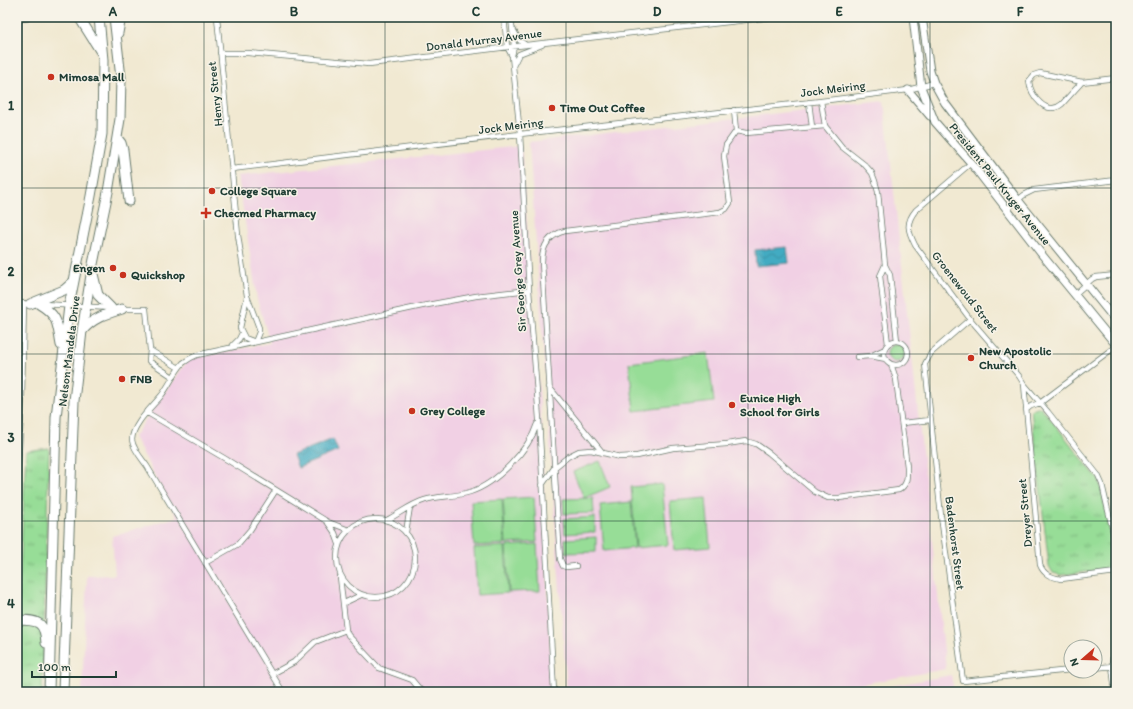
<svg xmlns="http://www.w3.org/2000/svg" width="1133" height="709" viewBox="0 0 1133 709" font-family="Itim,sans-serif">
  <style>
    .built { fill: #f1d0e4 }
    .grass { fill: url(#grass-tufts); stroke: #5b8d66 }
    .pitch { fill: #97dd97; stroke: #5b8d66 }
    .water { fill: url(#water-waves); stroke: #31747b }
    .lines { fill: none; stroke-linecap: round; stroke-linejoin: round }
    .street-casing { stroke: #68796b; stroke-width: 6 }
    .secondary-casing { stroke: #68796b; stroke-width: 9 }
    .highway-casing { stroke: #68796b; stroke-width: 11 }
    .street { stroke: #fff; stroke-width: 4.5 }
    .secondary { stroke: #fff; stroke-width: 7 }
    .highway { stroke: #fff; stroke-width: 9 }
    .grid { fill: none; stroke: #1f3d34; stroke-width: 1; stroke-opacity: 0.55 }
    .poi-dot { fill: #c8321e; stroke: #f7f3e8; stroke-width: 1.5 }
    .labels { text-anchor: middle; stroke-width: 3; stroke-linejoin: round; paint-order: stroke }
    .street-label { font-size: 12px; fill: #1f3d34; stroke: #f7f3e8 }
    .poi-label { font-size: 12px; font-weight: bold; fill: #1f3d34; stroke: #f7f3e8; text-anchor: start }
    .neatline { fill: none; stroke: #1f3d34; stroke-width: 1.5 }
    .grid-label { font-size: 13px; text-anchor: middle; font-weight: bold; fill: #1f3d34 }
  </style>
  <defs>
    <pattern id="grass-tufts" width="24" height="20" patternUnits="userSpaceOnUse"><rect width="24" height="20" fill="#97dd97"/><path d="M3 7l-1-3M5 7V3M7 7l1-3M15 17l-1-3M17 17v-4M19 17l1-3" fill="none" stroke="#7bb47c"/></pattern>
    <pattern id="water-waves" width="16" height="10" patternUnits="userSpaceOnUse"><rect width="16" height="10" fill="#43abc2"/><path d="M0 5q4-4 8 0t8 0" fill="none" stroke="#378c9e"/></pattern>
  </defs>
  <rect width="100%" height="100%" fill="#f7f3e8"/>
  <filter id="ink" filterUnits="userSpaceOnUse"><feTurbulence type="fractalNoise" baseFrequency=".025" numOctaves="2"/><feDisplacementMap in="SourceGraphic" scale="8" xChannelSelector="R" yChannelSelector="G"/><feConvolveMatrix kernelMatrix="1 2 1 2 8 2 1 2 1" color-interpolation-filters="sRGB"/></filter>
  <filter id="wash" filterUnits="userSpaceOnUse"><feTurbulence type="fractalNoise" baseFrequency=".012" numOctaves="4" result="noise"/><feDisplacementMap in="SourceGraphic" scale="16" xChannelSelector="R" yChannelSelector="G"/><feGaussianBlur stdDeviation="0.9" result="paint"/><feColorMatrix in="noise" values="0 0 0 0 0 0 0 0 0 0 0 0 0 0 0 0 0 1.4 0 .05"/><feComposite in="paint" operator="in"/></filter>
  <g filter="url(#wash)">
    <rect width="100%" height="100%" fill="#f1e9d2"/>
    <path class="built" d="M884,101l62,568 -130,23h-249l-38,-550z
      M521,146l20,271 11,275h-470l5,-116 28,-1 -3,-39 65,-19 -43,-80 16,-24 39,-54 81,-16 -13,-44 -19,-123z
      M951,675l3,17h-95z"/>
    <path class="grass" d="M887 353a9 9 0 1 1 18 0a9 9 0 1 1-18 0Z
      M1041,407l58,73 17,76 -1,9 -7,4 -47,6 -8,-2 -4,-7 -18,-156z
      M49,448l-7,244h-25v-58l9,-183z"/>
    <path class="pitch" d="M708,353l6,49 -80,9 -5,-48z
      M600,461l10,26 -26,11 -11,-26z
      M662,484l6,61 -32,3 -5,-61z
      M534,497l3,45 -31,2 -3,-45z
      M593,498l1,15 -30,1 -1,-15z
      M706,498l4,49 -36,3 -4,-49z
      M502,499l3,45 -31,2 -3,-45z
      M631,502l4,46 -31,3 -4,-46z
      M595,517v15l-30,2 -1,-15z
      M596,537v15l-30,1 -1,-14z
      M537,544l3,47 -31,1 -3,-46z
      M505,546l3,47 -31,2 -3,-47z"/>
    <path class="water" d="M787,247l2,16 -33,3 -1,-16z
      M333,439l5,12 -40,17 -5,-13z"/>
  </g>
  <g filter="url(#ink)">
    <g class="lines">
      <defs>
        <path id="street" d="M217,17l21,218 9,61 12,32v4l-4,10
          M504,17l3,30 5,9
          M511,17l3,29 -2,10 8,78 9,156 10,129 15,273
          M513,29l6,11 7,5
          M220,53h28l121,11 157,-19 247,-28
          M513,66l6,-12 23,-9
          M1082,82l-20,22c-15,13 -32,-8 -33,-23l5,-6 6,-2 42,9 34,-4
          M821,101l4,25 17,21 23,18 7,8 3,8 3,11 7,73 5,10 7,66
          M809,102l3,25
          M736,131l10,2 79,-7
          M971,163l-55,47c-11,13 -8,21 -1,35l55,74 49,57 5,8 24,28 50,63 4,9 14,61
          M232,169l288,-35 301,-33 87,-11 26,-7
          M1007,209l17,-14 10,-5 82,-10
          M885,265l-5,11 8,68
          M1075,294l17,-15 4,-2 20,-2
          M247,297l-7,31 5,10 8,3
          M17,303l14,1
          M43,304l68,4
          M120,309h26l4,41 -1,11 24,16
          M970,319l-39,34 -6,11 16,152 22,165 108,-11
          M884 353a12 12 0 1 1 24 0a12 12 0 1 1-24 0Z
          M233,345l6,-6 3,-6
          M150,350l29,18
          M870,356l16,3
          M857,357l13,-1 15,-7
          M1024,384l16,181c4,10 11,12 21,14l55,-7
          M549,387l54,66
          M1026,410l5,-4 9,-3 76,-57
          M146,412l78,46 104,64 21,8
          M902,423l29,-3
          M17,484l5,-86 2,-95
          M542,485l12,-17 15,-12 10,-5 12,-1 29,7 17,-1 36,-8 54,-4 19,-3 10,3 13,9 46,39 13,6h11l60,-8c9,-6 8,-13 8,-23l-11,-88 -5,-15
          M337 558a39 39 0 1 1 78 0a39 39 0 1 1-78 0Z
          M387,520c12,-6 24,-16 38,-20 14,-4 30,-3 45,-8 26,-8 59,-42 67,-68
          M328,523l7,10 4,11
          M406,532l4,-25
          M205,563l33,-19 12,-14 26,-40
          M576,566l-10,1 -3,-1 -3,-7 -18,-297c0,-16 7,-27 23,-31l155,-19 6,-3 4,-6 -6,-47 2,-11 10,-14 -2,-21
          M340,577l6,53 2,5 31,33 33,12 10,12
          M344,603l17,-8
          M1095,668l17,-2
          M272,674l22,-12 21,-20 31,-12
          M283,692l-136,-226c-5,-7 -14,-17 -15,-26 0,-15 20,-33 29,-44 8,-10 13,-23 22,-33 4,-3 9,-6 14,-8l225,-49 54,-10 53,-6
          M1115,692l-3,-26 4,-45"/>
        <path id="secondary" d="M913,17l8,70 14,35 36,41 72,93 73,89
          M922,17l8,54 4,12 11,20 73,97 98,121
          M17,18l10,-1
          M908,90l22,26"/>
        <path id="highway" d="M79,17l22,35
          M118,33l2,-11 3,-5
          M117,138l4,5 2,7 6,51
          M93,274l5,21 13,13
          M30,304l34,-14 10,-9
          M39,304c20,12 18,20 22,41
          M82,331c11,-13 24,-17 40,-22
          M17,620c20,0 28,1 29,23
          M49,692l7,-275 13,-111 22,-110 11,-62 1,-74 -4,-43
          M63,692l11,-291 8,-70 10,-62 16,-77 12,-73 1,-41 -7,-61"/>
      </defs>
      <use href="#street" class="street-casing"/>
      <use href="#secondary" class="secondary-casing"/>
      <use href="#highway" class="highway-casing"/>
      <use href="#street" class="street"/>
      <use href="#secondary" class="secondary"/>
      <use href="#highway" class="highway"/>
    </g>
  </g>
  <path class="grid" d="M204,17v675M385,17v675M566,17v675M748,17v675M930,17v675M17,188h1099M17,354h1099M17,521h1099"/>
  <g class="poi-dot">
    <circle cx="51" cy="77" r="4"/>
    <circle cx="552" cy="108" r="4"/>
    <circle cx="212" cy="191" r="4"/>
    <path d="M204 207h4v4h4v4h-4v4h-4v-4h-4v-4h4z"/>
    <circle cx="113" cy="268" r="4"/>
    <circle cx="123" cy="275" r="4"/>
    <circle cx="971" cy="358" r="4"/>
    <circle cx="122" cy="379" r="4"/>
    <circle cx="732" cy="405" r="4"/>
    <circle cx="412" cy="411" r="4"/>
  </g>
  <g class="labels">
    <g class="street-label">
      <text transform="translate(484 40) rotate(-7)" y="4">Donald Murray Avenue</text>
      <text transform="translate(833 89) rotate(-7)" y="4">Jock Meiring</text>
      <text transform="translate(215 94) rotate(-96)" y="4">Henry Street</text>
      <text transform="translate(511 126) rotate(-7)" y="4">Jock Meiring</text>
      <text transform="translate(1000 184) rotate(51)" y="4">President Paul Kruger Avenue</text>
      <text transform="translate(518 271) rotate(-94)" y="4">Sir George Grey Avenue</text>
      <text transform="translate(965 292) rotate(52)" y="4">Groenewoud Street</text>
      <text transform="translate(69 351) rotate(-83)" y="4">Nelson Mandela Drive</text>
      <text transform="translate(1025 513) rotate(-95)" y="4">Dreyer Street</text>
      <text transform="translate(955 543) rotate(83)" y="4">Badenhorst Street</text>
    </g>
    <g class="poi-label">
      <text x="59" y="81">Mimosa Mall</text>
      <text x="560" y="112">Time Out Coffee</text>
      <text x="220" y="195">College Square</text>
      <text x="214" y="217">Checmed Pharmacy</text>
      <text x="105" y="272" text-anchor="end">Engen</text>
      <text x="131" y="279">Quickshop</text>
      <text x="979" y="355">New Apostolic<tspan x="979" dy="14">Church</tspan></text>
      <text x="130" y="383">FNB</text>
      <text x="740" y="402">Eunice High<tspan x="740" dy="14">School for Girls</tspan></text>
      <text x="420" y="415">Grey College</text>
    </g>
  </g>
  <rect width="1133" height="709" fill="none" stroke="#f7f3e8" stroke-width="44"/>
  <g transform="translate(1083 659) rotate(250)"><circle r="19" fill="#f7f3e8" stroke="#a1aaa0"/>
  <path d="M0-3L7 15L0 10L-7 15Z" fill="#c8321e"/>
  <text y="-6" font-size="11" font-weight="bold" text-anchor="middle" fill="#1f3d34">N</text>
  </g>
  <path d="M32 671v6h84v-6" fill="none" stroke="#1f3d34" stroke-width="2"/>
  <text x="38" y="671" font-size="12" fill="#1f3d34" stroke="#f7f3e8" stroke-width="3" paint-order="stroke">100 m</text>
  <rect x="22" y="22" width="1089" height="665" class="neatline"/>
  <g class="grid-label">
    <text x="113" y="16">A</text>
    <text x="294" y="16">B</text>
    <text x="476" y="16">C</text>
    <text x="657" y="16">D</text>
    <text x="839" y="16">E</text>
    <text x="1020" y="16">F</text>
    <text x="11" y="110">1</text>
    <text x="11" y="276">2</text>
    <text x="11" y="442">3</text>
    <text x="11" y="608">4</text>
  </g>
</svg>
